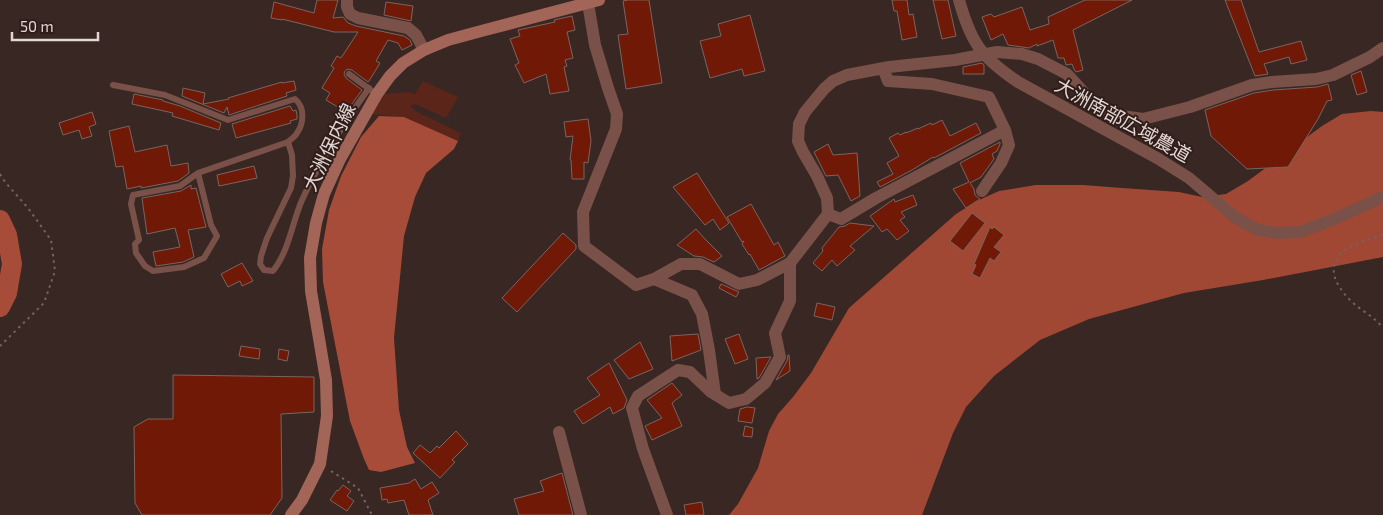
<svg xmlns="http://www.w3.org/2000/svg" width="1383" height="515" viewBox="0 0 1383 515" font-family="'Exo 2','Noto Sans JP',sans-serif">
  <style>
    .green { fill: #5c2519 }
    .forest { fill: #a14835 }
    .water { fill: #a64c39 }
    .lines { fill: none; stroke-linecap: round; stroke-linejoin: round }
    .river { stroke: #a64c39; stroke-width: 20 }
    .building { fill: #6f1906; stroke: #7a6560 }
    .path { stroke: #73625f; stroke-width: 2; stroke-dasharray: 2.5 4; stroke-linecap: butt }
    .service { stroke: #795148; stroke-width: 6 }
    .minor { stroke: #795148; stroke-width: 12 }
    .tertiary { stroke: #795148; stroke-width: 12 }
    .secondary { stroke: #a36557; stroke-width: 12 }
    .labels { text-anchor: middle; stroke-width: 4; stroke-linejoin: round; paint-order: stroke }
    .street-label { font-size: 19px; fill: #e3d6d3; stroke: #2f1d19 }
  </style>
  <rect width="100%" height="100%" fill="#392723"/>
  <path class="green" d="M423,81l35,16 -12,21 -31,-14 -5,2 7,6 44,21 -3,8 -54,-24 -33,-3 12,-20 26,-2 6,2z"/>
  <path class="forest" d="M1371,111l12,1v145l-120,23 -79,13 -95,26 -49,21 -46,36 -28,31 -13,26 -31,82h-193l9,-11 20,-36 11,-37 9,-17 15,-17 18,-24 38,-65 107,-94 21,-13 22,-10 37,-6h47l39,3 57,4 23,5 24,-3 22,-13 74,-55 20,-12z"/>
  <path class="water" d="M379,116l25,1 54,24 -4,8 -28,24 -11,24 -11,39 -10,102 5,72 8,37 8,16 -34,9 -12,-2 -5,-11 -14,-38 -27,-139 -1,-33 7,-39 12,-34 20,-39z"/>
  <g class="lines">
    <path class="river" d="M0,220l7,15 5,29 -5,29 -7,14"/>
  </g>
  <path class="building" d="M317,0h21l-5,18 10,-1 5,6 8,3 48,10 6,4 2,5 -10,5 -4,-7 -10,-3 -12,21 4,2 -11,18 -1,1 -16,-12 -5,-1 -2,2 -1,3 2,4 16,12 -16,22 -20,-12 4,-7 -8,-5 12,-20 -3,-2 6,-10 4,2 17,-26h-24l-52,-13v1l-11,-2 3,-16 40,11z
    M628,0h21l13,83 -36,6 -8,-54 10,-1 -5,-33z
    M892,0h15l2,15 4,-1 4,23 -15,3 -5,-29h-3z
    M933,0h15l8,36 -14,3z
    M1085,0h47l-59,30 10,40 -7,2 -2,-3 -2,-5 -6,1 -2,-7h-6l-5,-18 -16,6v-2l-8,4 -21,-3 -5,-11 -12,6 -9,-23 9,-3 3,3 28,-10 8,23 19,-6 -1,-7z
    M1225,0h16l18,52 42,-11 6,19 -16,4 -2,-7 -25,7 4,10 -13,2z
    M386,2l27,4 -2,15 -27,-6z
    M750,15l15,56 -21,5 -2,-7 -32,9 -10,-37 21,-5 -3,-12z
    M572,16l3,14 -8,2 6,26 -8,2 2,6 -3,1 5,24 -19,3 -4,-20 -22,9 -9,-18 4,-2 -9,-24 10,-3 -2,-6 37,-8 -1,-2z
    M982,63l2,2v9h-21v-7z
    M1361,71l6,21 -10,3 -6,-20z
    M294,81l2,9 -10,3 1,3 -58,19 -2,-8 -3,6 -42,-17 1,-8 22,5 -2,11 26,-5 -1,-1 54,-16v1z
    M1328,84l4,16 -5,1 -9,18 -30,48 -41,2 -36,-33 -6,-26 49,-17 19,-3 44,-3z
    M134,94l29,6v1l17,5 41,17 -2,7 -47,-14 1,-3 -41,-9z
    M290,106l3,5 3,-1 1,5v4l-7,2 1,2 -55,15 -4,-14z
    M92,112l4,12 -7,3 3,9 -10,3 -3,-9 -16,5 -4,-12z
    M588,119l3,22 -3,22 -4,-1v17h-12l-1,-19h-1l3,-24 -7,1 -2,-15z
    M942,120l8,16 26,-13 5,10 -47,25 -1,-1 -21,13 -32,17 -3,-5 16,-8 -6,-11 12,-7 -10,-18 9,-5 2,2 6,-3v1l12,-5v1l13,-6 1,2z
    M129,126l6,26 32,-7 4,21 17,-3 1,10 -11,8 -37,7v-2l-14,3 -4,-23 -7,1 -7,-36z
    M1000,142v2l-3,7 -5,3 2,5 -13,18 -11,6 4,6 1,6 5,4 -14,9 -13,-19 16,-7 -9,-19z
    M828,144l5,11 24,-2 3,43 -9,5 -13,-26 -12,1 -12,-24z
    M254,166l3,12 -38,8 -2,-11z
    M697,173l32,50 -9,7 -7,-11 -8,6 -32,-38z
    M191,185v4l5,-1 10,39 -18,3 6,27 -11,5 -27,4 -3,-14 27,-5 -5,-19 -28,6 -5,-36 39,-7z
    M913,195l4,10 -16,7 4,5 -5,3 9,11 -12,9 -10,-11 -5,3 -12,-16 24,-17 1,3z
    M751,204l23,41 4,-3 7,14 -26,14 -9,-16 -1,1 -7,-11 2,-3 -2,1 -15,-25z
    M972,213l13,10 -22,28 -13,-10z
    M850,223l24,3 -24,20 5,4 -18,16 -5,-6 -10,11 -9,-8 10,-12 -1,-3 17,-21 6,-1z
    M990,227l2,2 2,-2 10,8 -10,12 7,5 -7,9 -4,-3 -10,20 -8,-4 4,-9 -2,-1z
    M696,229l9,10 17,17 -8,6 -11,-5 -9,-1 -17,-11z
    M563,233l13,12v4l-59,63 -15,-14z
    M242,263l11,18 -11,5 -2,-5 -12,6 -7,-13z
    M721,284l18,8 -3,5 -17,-9z
    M817,303l18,4 -3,13 -18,-4z
    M698,334l3,16 -29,11 -2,-25z
    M739,334l9,25 -13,5 -10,-25z
    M640,342l13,27 -24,10 -15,-19z
    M241,346l19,3 -1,10 -20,-3z
    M279,349l10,2 -2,10 -9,-2z
    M788,355h1l1,16 -14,9 11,-19z
    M771,357l-12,21 -2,1 -1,-21z
    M609,363l18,37 -3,8 -11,6 -3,-7 -27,17 -9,-13 26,-16 -13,-17z
    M173,375l141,2v35l-33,2 1,84 -12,17h-128l-7,-12 -1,-76 14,-8h25z
    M672,383l10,12 -10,8 10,23 -30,14 -7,-14 17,-8 -15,-18z
    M747,407l8,1 -3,15 -14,-2 2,-12z
    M745,426l8,2 -1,9 -9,-1z
    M456,431l12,13 -16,16 3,2 -15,16 -27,-25 7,-8 10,8 7,-7 2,2z
    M562,473l11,42h-54l-5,-16 30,-8 -4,-10z
    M415,479l6,10 11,-7 7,11 -11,7 5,15h-24l-5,-15 -16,3 -1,-4 -5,1 -2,-12 29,-5z
    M343,485l8,6 -4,5 7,5 -7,10 -17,-11 7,-10 1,1z
    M702,502l2,13h-18l-2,-10z"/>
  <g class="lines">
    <path class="path" d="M0,174l5,8 23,26 23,32 4,31 -11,32 -44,43
      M1383,235c-39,9 -70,28 -32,66 10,10 23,15 32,27
      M331,471l27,17 14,27"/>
    <path class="service" d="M349,74l23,17
      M113,85l52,10 63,25 67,-21c10,8 9,24 2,34 -1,3 -6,6 -9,9l-90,31 -18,13 -47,9 -2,9 8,36 -4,4 1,9 9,13 8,5 31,-4 20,-9 13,-22 -6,-11 -13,-52
      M288,142l4,13 1,21 -2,12 -24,50 -6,18 -1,8 4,6 9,1c16,-20 19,-48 29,-71 18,-39 42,-77 67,-112"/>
    <path class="minor" d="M347,0v7l3,7 8,4 50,10 8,7 8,15
      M588,3l7,42 13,43 9,26 -1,15 -33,83 1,34 52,39 18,-6 27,-15h19l39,20 18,-4 33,-17 38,-49 -1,-16 -10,-22 -14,-24 -5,-11 1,-17 6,-12 19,-23 9,-8 14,-6 42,-8 66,-7 42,-8 25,2 16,5 29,15 30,33 25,9 21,3 47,-12 62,-22 20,-3 44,-3 17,-4 37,-18 13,-9
      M982,191l19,-28 8,-18 -4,-15
      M828,214l13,5 35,-21 129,-68 -16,-33 -57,-13 -44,-3 -5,-13
      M654,279l38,16 10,19 7,36 6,44
      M559,432l22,83
      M667,515l-24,-66 -11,-41 6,-12 40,-26 12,2 21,20 18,11 17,-4 19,-16 15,-26 -5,-24 15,-32v-38"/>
    <path class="tertiary" d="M959,0c12,43 22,57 59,82l139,76 32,20 47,40 22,12 19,3 23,-1 32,-12 51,-23"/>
    <path class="secondary" d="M291,515l11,-15 18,-36 7,-48 -1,-36 -15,-89 -1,-33 6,-35 8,-29 16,-35 37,-65 13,-18 13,-13 21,-13 24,-10 37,-10 114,-30"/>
  </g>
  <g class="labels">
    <g class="street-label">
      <text transform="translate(1123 120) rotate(29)" y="7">大洲南部広域農道</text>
      <text transform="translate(329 147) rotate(-64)" y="7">大洲保内線</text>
    </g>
  </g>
  <path d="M12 32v8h86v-8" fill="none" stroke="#e3d6d3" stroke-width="2.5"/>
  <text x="20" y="32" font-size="15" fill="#e3d6d3" stroke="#2f1d19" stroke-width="4" paint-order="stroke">50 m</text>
</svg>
